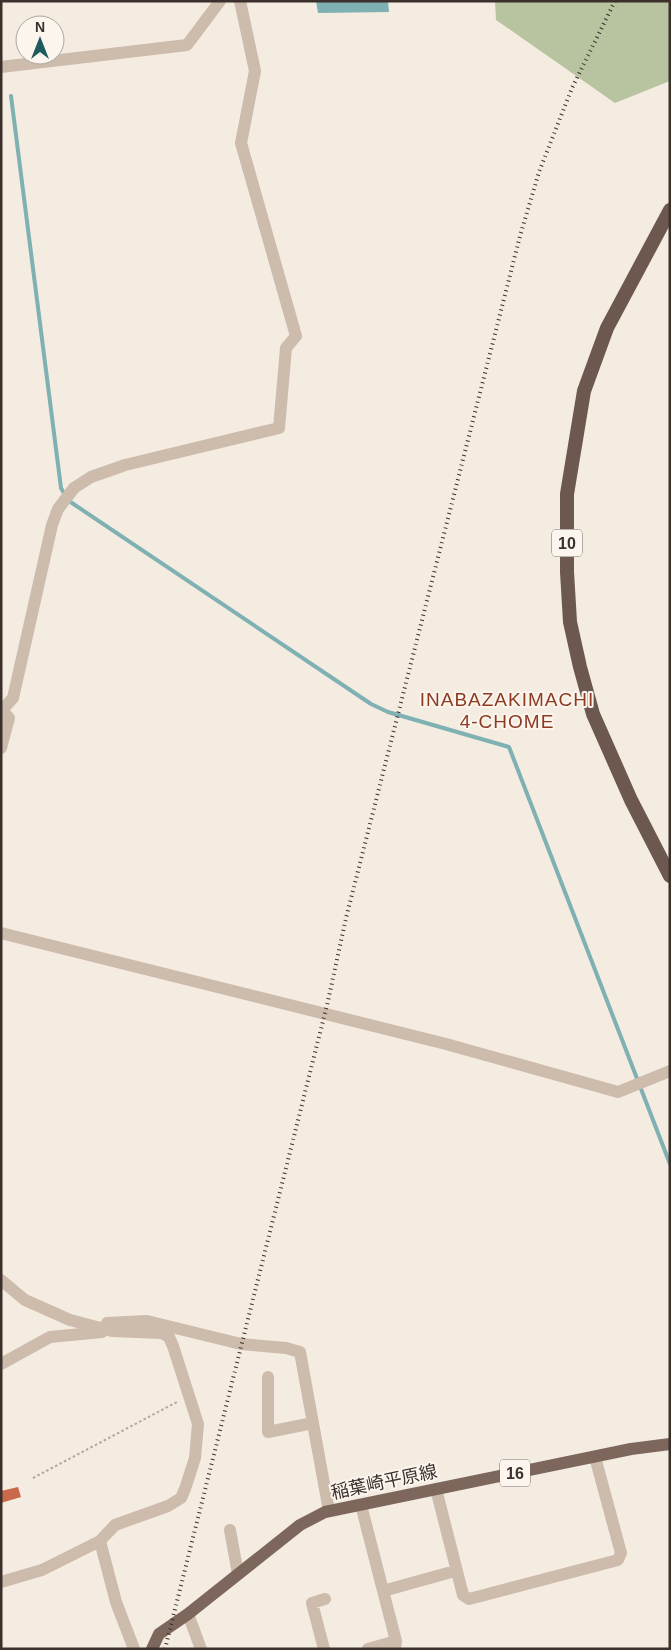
<svg xmlns="http://www.w3.org/2000/svg" width="671" height="1650" viewBox="0 0 671 1650" font-family="Arial,'Noto Sans JP',sans-serif">
  <style>
    .green { fill: #b8c4a0 }
    .water { fill: #7fb0b2 }
    .lines { fill: none; stroke-linecap: round; stroke-linejoin: round }
    .stream { stroke: #7fb0b2; stroke-width: 4 }
    .building { fill: #c8694b }
    .path { stroke: #b9a596; stroke-width: 2; stroke-dasharray: 2.5 2.5; stroke-linecap: butt }
    .minor { stroke: #cdbbac; stroke-width: 12 }
    .primary { stroke: #7d675c; stroke-width: 12 }
    .trunk { stroke: #6c584f; stroke-width: 14 }
    .rail { stroke: #3b302b; stroke-width: 4; stroke-dasharray: 1 4; stroke-linecap: butt }
    .labels { text-anchor: middle; stroke-width: 4; stroke-linejoin: round; paint-order: stroke }
    .shield { fill: #fbf5ee; stroke: #756b66; stroke-width: 1 }
    .shield-label { font-size: 16px; font-weight: bold; fill: #3b302b }
    .street-label { font-size: 18px; fill: #3b302b; stroke: #fbf5ee }
    .neighbourhood-label { font-size: 19px; letter-spacing: 1px; fill: #8c3b22; stroke: #fbf5ee }
  </style>
  <rect width="100%" height="100%" fill="#f4ebe1"/>
  <path class="green" d="M495,1h175v80l-55,22 -119,-83z"/>
  <path class="water" d="M316,1h72l1,11 -71,1z"/>
  <g class="lines">
    <path class="stream" d="M11,96l50,392 4,7
      M69,501l302,203 17,8 121,35 161,417"/>
  </g>
  <path class="building" d="M18,1487l3,10 -20,6v-12z"/>
  <g class="lines">
    <path class="path" d="M33,1478l144,-76"/>
    <path class="minor" d="M1,67l186,-22 33,-44
      M1,709l8,9 -8,30
      M2,710l11,-12 39,-173 6,-16 16,-21 17,-11 34,-12 154,-37 7,-80 10,-12 -55,-193 14,-72 -15,-70
      M1,933l445,111 172,48 52,-21
      M1,1280l24,20 45,20 42,11 50,2 7,4 4,9 25,78 -3,34 -10,31 -4,9 -13,8 -53,19 -15,16 16,61 18,47
      M107,1323l40,-2 94,23 45,4 14,4 29,159
      M1,1364l49,-27 52,-5
      M268,1377v55l45,-9
      M436,1489l27,106 6,4 149,-39 3,-7 -26,-96
      M361,1505l35,136 -1,8
      M230,1530l8,44
      M1,1582l41,-12 58,-29
      M383,1591l72,-20
      M188,1614l13,35
      M324,1649l-12,-46 13,-4
      M368,1649l28,-8"/>
    <path class="primary" d="M152,1649l7,-15 29,-20 112,-89 25,-13 306,-63 39,-5"/>
    <path class="trunk" d="M670,210l-63,118 -23,63 -17,103v78l3,50 10,45 13,47 38,86 39,76"/>
    <path class="rail" d="M165,1649l163,-648 18,-83 174,-682 19,-64 33,-84 43,-87"/>
  </g>
  <g class="labels">
    <g class="shield">
      <rect x="552" y="529.5" width="30" height="27" rx="4"/>
      <rect x="500" y="1459.5" width="30" height="27" rx="4"/>
    </g>
    <g class="shield-label">
      <text x="567" y="549">10</text>
      <text x="515" y="1479">16</text>
    </g>
    <g class="street-label">
      <text transform="translate(384 1482) rotate(-12)" y="6">稲葉崎平原線</text>
    </g>
    <g class="neighbourhood-label">
      <text x="507" y="706">INABAZAKIMACHI<tspan x="507" dy="22">4-CHOME</tspan></text>
    </g>
  </g>
  <rect width="671" height="1650" fill="none" stroke="#3b302b" stroke-width="5"/>
  <g transform="translate(40 40)"><circle r="24" fill="#fbf5ee" stroke="#aea6a0"/>
  <path d="M0-4L9 19L0 12L-9 19Z" fill="#1f5a5e"/>
  <text y="-8" font-size="14" font-weight="bold" text-anchor="middle" fill="#3b302b">N</text>
  </g>
</svg>
